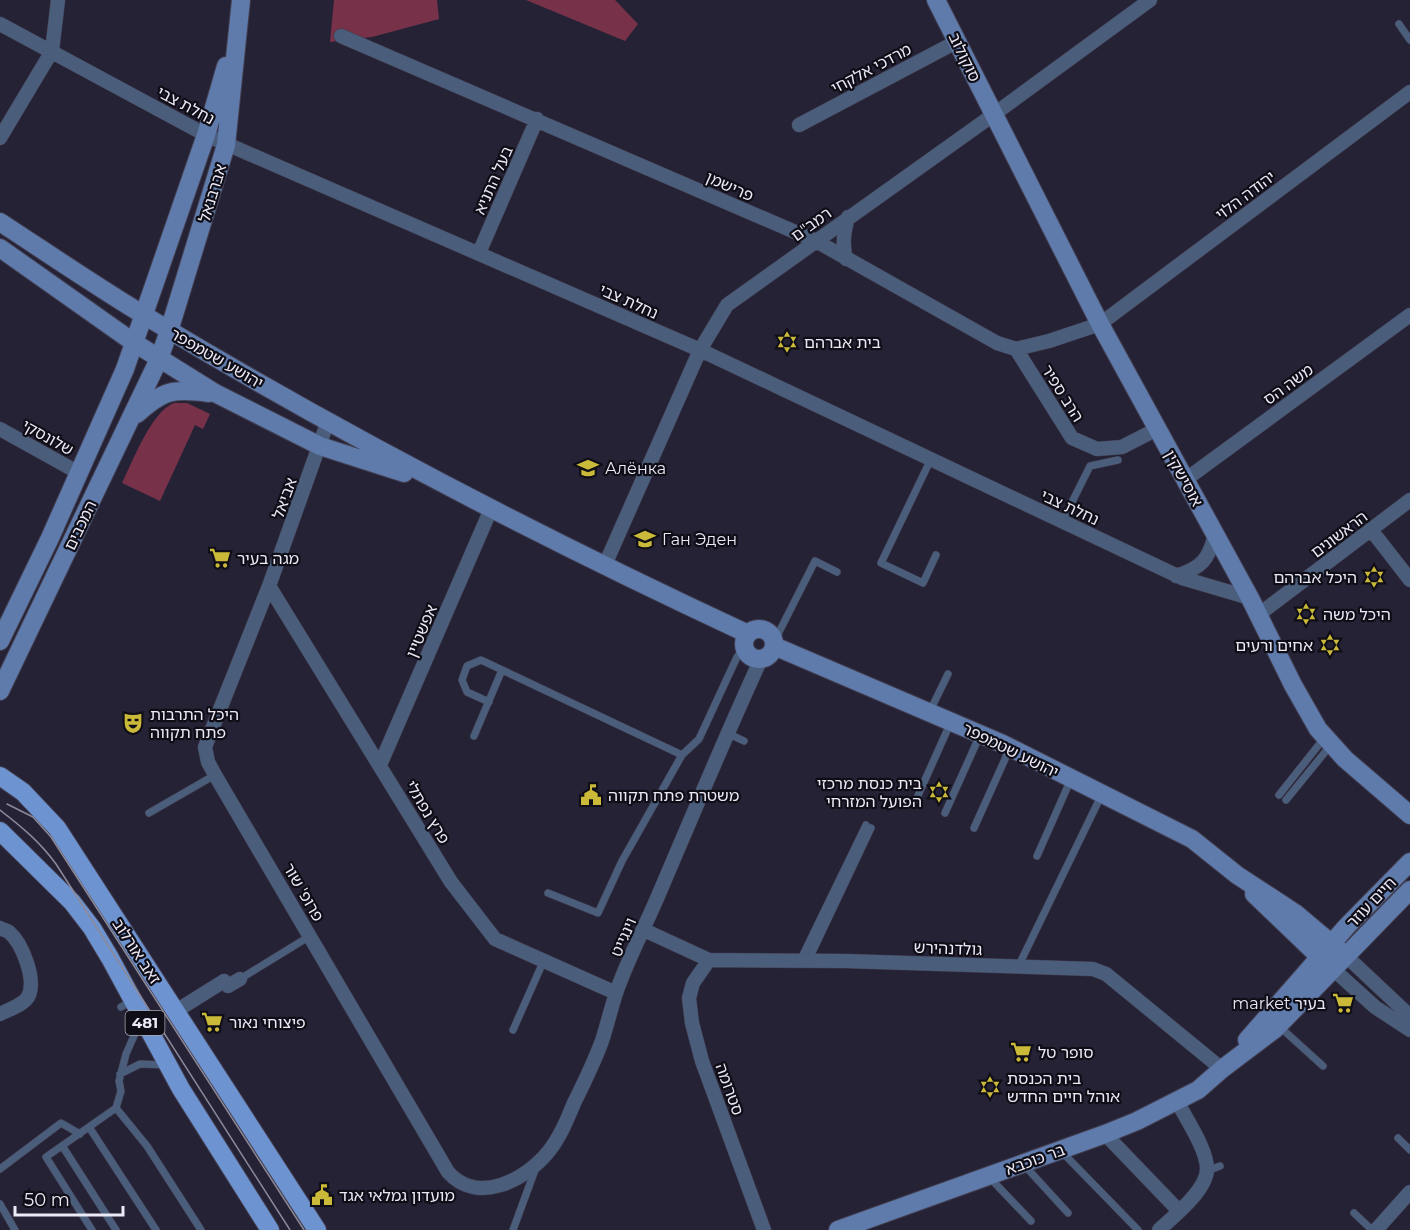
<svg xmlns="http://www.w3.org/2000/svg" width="1410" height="1230" viewBox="0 0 1410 1230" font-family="Montserrat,'Noto Sans Hebrew',sans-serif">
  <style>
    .green { fill: #773249 }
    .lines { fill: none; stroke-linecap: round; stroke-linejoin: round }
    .lane-casing { stroke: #423e50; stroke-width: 8 }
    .street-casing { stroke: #423e50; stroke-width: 15 }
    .secondary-casing { stroke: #423e50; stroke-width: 20 }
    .primary-casing { stroke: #423e50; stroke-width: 20 }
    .lane { stroke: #4a5d7b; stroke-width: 7 }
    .street { stroke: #4a5d7b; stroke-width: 14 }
    .secondary { stroke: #5e7bac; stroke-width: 18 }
    .primary { stroke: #6d93d1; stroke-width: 18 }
    .tram { stroke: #8c8998; stroke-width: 1.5 }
    .labels { text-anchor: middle; stroke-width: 4.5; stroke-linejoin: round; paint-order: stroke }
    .shield { fill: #0f0d16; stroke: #a9a7b3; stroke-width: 1.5 }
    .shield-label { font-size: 15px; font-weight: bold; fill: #ebe9f6 }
    .street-label { font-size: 16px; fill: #ebe9f6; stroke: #0f0d16 }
    .poi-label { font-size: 16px; fill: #ebe9f6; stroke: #0f0d16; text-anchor: start }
  </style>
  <rect width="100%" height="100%" fill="#262235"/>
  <path class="green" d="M334,0h103l2,19 -67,18 -42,5z
    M526,0h89l23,24 -13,17z
    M174,403h13l23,11 -7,15 -8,-4 -35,76 -38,-18c11,-22 29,-71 52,-80z"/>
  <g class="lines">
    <defs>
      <path id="lane" d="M1399,24l11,16
        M931,459l-50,104 42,20 13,-28
        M1062,522l28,-56 28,-6
        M774,642l41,-81 22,11
        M489,702l-22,-10 -5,-12 5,-14 14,-6 201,95
        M930,711l18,-37
        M727,733l17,8
        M474,736l28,-66
        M1279,795l46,-58
        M916,800l34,-76
        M1286,800l44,-54
        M149,813l66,-38
        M945,813l35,-78
        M974,828l36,-80
        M1037,856l34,-77
        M548,893l50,20 24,-52 60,-106 17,-16 38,-82 7,-8
        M800,961l66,-136
        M808,961l63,-133
        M1018,967l84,-173
        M240,979l70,-43
        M121,1007l12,-7
        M1280,1027l43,39
        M513,1030l31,-70
        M120,1074l20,-10 26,1
        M116,1108l31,38 54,84
        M89,1127l67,103
        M1398,1138l12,12
        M63,1147l53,83
        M1062,1152l76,78
        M1025,1166l43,47
        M0,1169l61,-46 19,11
        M1207,1171l13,-5
        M990,1178l41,43
        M0,1204l15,26
        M1354,1213l18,17
        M92,1230l-46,-73 70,-49 5,-17 -2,-10 7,-27 15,-34
        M513,1230l22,-60"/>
      <path id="street" d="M0,24l206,111 494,215 482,228 68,20
        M341,36l475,205 181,102 19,6 33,-8 51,-17 310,-232
        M799,125l159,-84
        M0,138l52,-87 6,-51
        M479,253l58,-134
        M846,259c-4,-16 -2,-27 2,-42
        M1016,349l56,89 25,11 25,-2 35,-18
        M328,421l-59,165 -64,161 3,15 7,13 233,397c29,33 77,9 101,-21 11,-14 18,-31 25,-48 10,-20 20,-41 28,-62 5,-16 9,-32 14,-48 12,-35 31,-70 45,-104 33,-77 65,-154 100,-230
        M0,429l79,44
        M1185,480l225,-165
        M1372,531l38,49
        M604,567l96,-217 27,-45 266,-190 157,-115
        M1176,576c25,-8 33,-16 39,-42
        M269,586l182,296 44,57 121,54
        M1258,615l152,-115
        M380,765l111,-256
        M0,928c3,2 6,2 9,4 13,11 28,48 19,65 -5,8 -20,13 -28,17
        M644,930l65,30 136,1 248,8 13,5 116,95
        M1345,955l65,61
        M709,960l-16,23 -4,15 3,25 10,38 62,169
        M1333,969l42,38 35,23
        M176,1011l48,-30 4,5 12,-7
        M1105,1134l74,77
        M1159,1230c15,-14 48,-40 48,-61 0,-20 -21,-50 -30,-68
        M1376,1230l34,-38"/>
      <path id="secondary" d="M936,0l164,324 150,274 43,87 25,44 27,30 65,56
        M0,222c52,34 103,69 157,101 191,115 389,217 591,311
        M0,248l133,94 82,51 105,53 84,27
        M137,414c26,-24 37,-26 72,-21
        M744 644a15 15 0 1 1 30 0a15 15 0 1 1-30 0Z
        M0,641l50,-103 75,-169 81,-234 20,-69
        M774,646l229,98 189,95 45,36 58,38 50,42
        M0,691l159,-332 10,-28 57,-186 15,-145
        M1254,894l73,70
        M1247,1040l100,-114 63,-64
        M838,1230l267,-96 32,-13 61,-31 24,-21 53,-40 135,-139"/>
      <path id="primary" d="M0,776l23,16 34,36 260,402
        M0,831l72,71 20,26 18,30 71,131 89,141"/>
    </defs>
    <use href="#lane" class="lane-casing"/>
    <use href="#street" class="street-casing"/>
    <use href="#secondary" class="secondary-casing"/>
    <use href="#primary" class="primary-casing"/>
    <use href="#lane" class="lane"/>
    <use href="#street" class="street"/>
    <use href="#secondary" class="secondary"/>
    <use href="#primary" class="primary"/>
    <path class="tram" d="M7,804l26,13 18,20 253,393
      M0,810c22,17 40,32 56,54l234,366"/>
  </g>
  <defs>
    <symbol id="synagogue-bare" viewBox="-9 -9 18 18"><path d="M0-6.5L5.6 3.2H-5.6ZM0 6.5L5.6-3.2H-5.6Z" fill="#cbba39" stroke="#0f0d16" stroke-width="2.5" paint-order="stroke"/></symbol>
    <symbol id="school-bare" viewBox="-9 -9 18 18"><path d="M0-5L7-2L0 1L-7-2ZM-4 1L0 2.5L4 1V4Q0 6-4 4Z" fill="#cbba39" stroke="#0f0d16" stroke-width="2.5" paint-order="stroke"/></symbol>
    <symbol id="supermarket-bare" viewBox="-9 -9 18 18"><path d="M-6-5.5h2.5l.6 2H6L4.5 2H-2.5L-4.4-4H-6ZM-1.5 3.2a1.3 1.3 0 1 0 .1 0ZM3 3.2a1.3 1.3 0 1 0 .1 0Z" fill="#cbba39" stroke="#0f0d16" stroke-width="2.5" paint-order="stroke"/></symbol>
    <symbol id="theatre-bare" viewBox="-9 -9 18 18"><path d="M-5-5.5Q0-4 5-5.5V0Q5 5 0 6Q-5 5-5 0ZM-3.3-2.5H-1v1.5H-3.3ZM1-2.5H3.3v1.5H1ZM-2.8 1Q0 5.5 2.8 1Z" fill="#cbba39" stroke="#0f0d16" stroke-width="2.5" paint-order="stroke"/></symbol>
    <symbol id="civic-bare" viewBox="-9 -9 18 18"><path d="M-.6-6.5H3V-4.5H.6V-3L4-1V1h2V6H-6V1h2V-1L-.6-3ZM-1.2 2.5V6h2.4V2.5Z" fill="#cbba39" stroke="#0f0d16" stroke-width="2.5" paint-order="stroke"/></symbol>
  </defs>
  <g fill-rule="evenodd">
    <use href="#synagogue-bare" x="772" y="327" width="30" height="30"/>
    <use href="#school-bare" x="573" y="453" width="30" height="30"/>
    <use href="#school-bare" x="630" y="524" width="30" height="30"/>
    <use href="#supermarket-bare" x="205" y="543" width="30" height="30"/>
    <use href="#synagogue-bare" x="1359" y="562" width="30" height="30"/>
    <use href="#synagogue-bare" x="1291" y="599" width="30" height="30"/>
    <use href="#synagogue-bare" x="1315" y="630" width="30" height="30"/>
    <use href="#theatre-bare" x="118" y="708" width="30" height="30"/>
    <use href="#synagogue-bare" x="924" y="777" width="30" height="30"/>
    <use href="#civic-bare" x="576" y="780" width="30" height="30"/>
    <use href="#supermarket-bare" x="1328" y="988" width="30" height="30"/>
    <use href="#supermarket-bare" x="197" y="1007" width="30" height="30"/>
    <use href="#supermarket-bare" x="1006" y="1037" width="30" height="30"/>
    <use href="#synagogue-bare" x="975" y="1072" width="30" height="30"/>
    <use href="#civic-bare" x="307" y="1180" width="30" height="30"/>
  </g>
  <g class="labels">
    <rect class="shield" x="125.5" y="1011" width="39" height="24" rx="4.5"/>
    <g class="shield-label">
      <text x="145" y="1028">481</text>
    </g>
    <g class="street-label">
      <text transform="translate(965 57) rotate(64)" y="6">סוקולוב</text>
      <text transform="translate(871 68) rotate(-28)" y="6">מרדכי אלקחי</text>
      <text transform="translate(186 105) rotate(28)" y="6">נחלת צבי</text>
      <text transform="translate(493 180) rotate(-66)" y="6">בעל התניא</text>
      <text transform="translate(730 186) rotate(24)" y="6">פרישמן</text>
      <text transform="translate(212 193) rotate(-73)" y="6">אברבנאל</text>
      <text transform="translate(1245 195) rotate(-37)" y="6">יהודה הלוי</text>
      <text transform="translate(811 224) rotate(-36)" y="6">רמב"ם</text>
      <text transform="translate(629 301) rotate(24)" y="6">נחלת צבי</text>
      <text transform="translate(217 358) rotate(30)" y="6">יהושע שטמפפר</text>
      <text transform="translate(1288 384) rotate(-36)" y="6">משה הס</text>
      <text transform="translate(1063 393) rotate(58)" y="6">הרב ספיר</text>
      <text transform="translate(48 437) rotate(29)" y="6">שלונסקי</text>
      <text transform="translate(1184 478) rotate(61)" y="6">אוסישקין</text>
      <text transform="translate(284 498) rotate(-70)" y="6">אביאל</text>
      <text transform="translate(1070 507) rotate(25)" y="6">נחלת צבי</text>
      <text transform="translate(80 525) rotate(-64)" y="6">המכבים</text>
      <text transform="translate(1339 534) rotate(-37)" y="6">הראשונים</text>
      <text transform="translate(421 631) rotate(-67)" y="6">אפשטיין</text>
      <text transform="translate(1011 750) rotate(26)" y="6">יהושע שטמפפר</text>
      <text transform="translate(428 812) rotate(59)" y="6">פרץ נפתלי</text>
      <text transform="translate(304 892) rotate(60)" y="6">פרופ' שור</text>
      <text transform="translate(1371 902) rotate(-46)" y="6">חיים עוזר</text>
      <text transform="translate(623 937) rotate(-66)" y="6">וינגייט</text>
      <text transform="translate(948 948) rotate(2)" y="6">גולדנהירש</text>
      <text transform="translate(137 951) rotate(57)" y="6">זאב אורלוב</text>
      <text transform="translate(730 1089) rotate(70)" y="6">סטרומה</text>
      <text transform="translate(1035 1159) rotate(-20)" y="6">בר כוכבא</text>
    </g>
    <g class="poi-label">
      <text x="804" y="348">בית אברהם</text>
      <text x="605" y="474">Алёнка</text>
      <text x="662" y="545">Ган Эден</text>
      <text x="237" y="564">מגה בעיר</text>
      <text x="1357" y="583" text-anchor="end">היכל אברהם</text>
      <text x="1323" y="620">היכל משה</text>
      <text x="1313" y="651" text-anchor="end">אחים ורעים</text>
      <text x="150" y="720">היכל התרבות<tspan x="150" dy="18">פתח תקווה</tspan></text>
      <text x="922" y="789" text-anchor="end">בית כנסת מרכזי<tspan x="922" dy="18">הפועל המזרחי</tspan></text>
      <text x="608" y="801">משטרת פתח תקווה</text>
      <text x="1326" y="1009" text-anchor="end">market בעיר</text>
      <text x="229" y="1028">פיצוחי נאור</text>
      <text x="1038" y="1058">סופר טל</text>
      <text x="1007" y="1084">בית הכנסת<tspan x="1007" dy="18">אוהל חיים החדש</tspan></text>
      <text x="339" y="1201">מועדון גמלאי אגד</text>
    </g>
  </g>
  <path d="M15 1206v9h108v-9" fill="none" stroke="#ebe9f6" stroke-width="3"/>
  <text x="24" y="1206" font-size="18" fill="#ebe9f6" stroke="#0f0d16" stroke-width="4.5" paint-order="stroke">50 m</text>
</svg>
